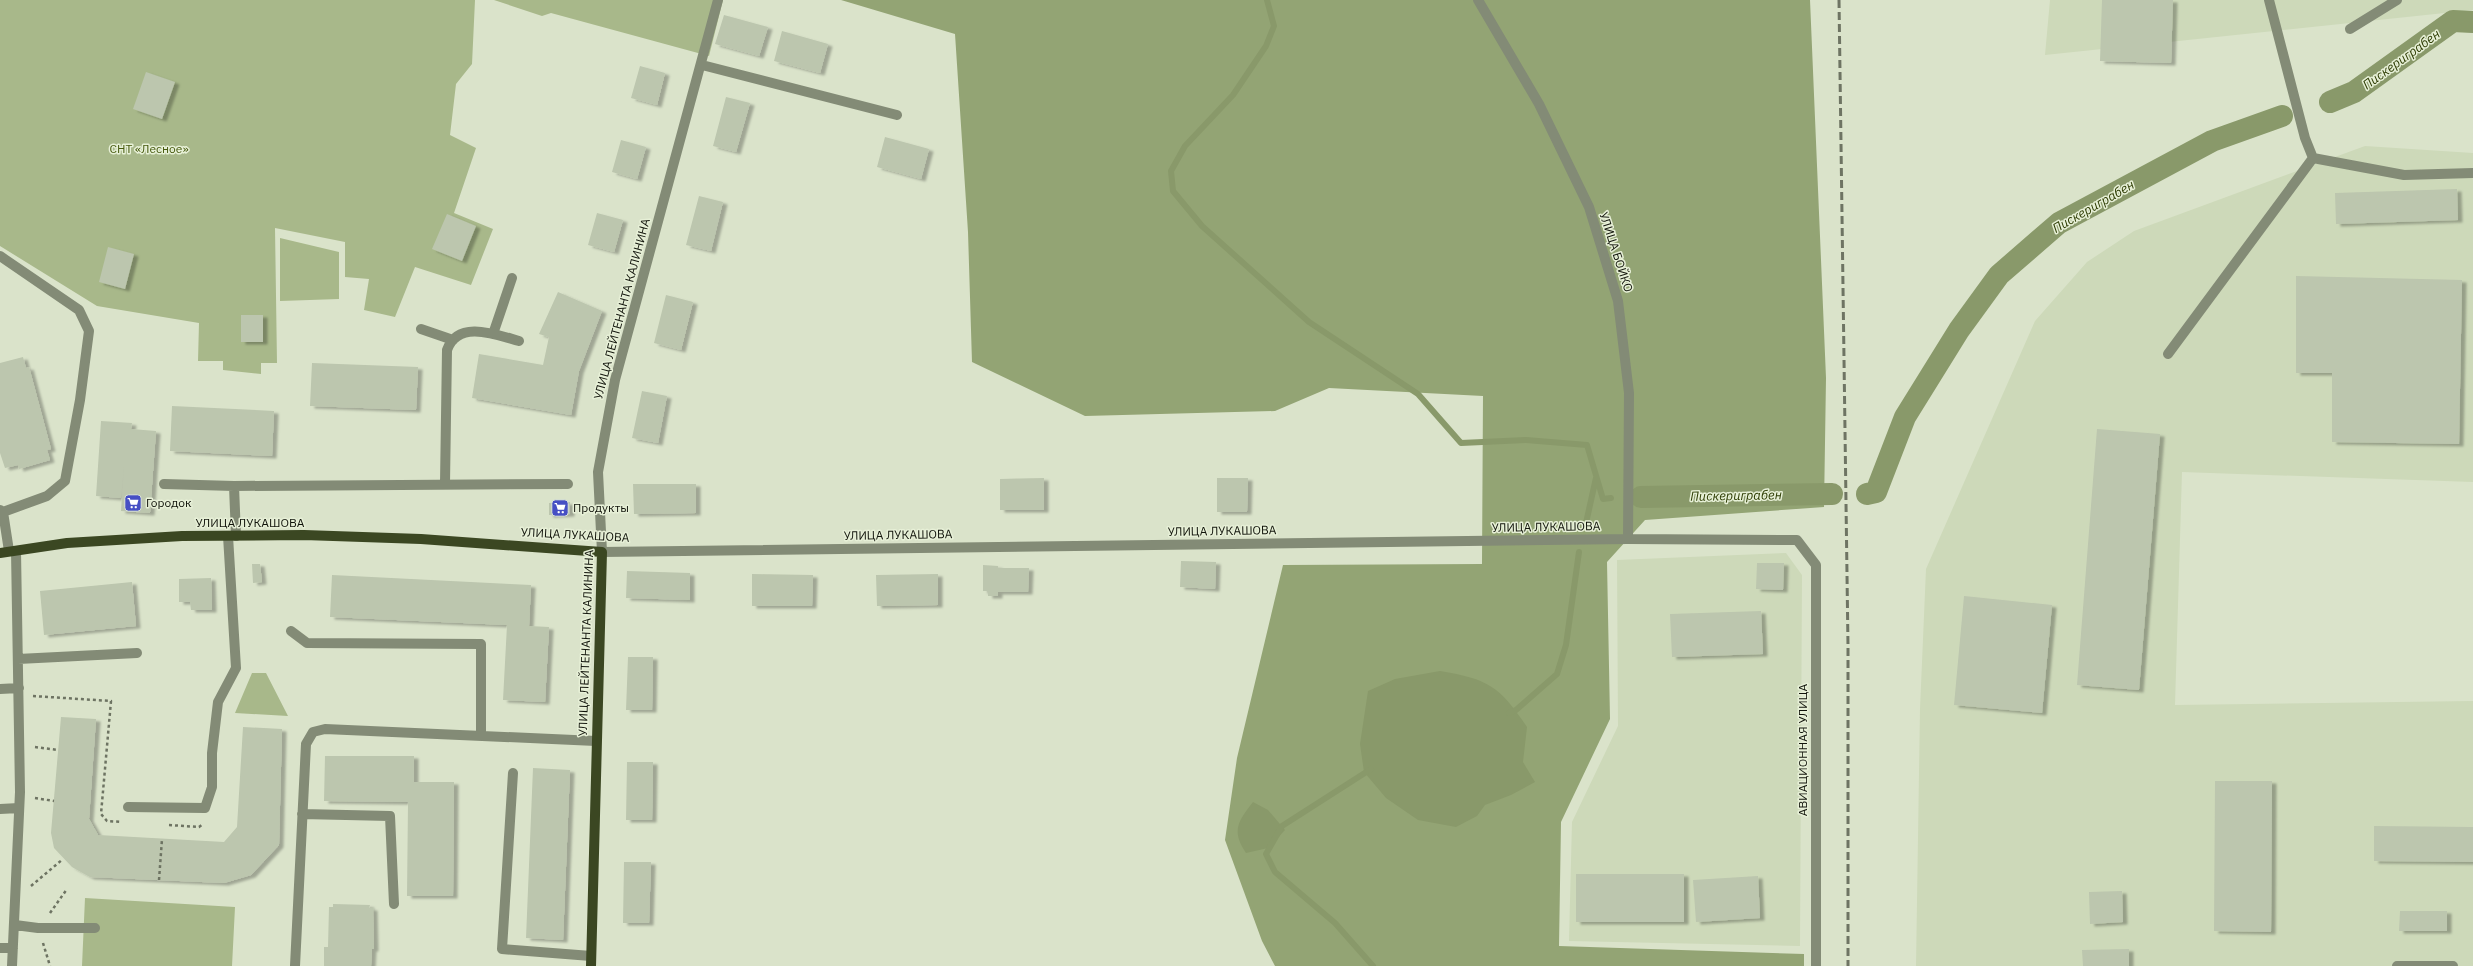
<svg xmlns="http://www.w3.org/2000/svg" width="2473" height="966" viewBox="0 0 2473 966" font-family="'IBM Plex Sans',sans-serif">
  <style>
    .built { fill: #cdd9b9 }
    .green { fill: #a8b88a }
    .forest { fill: #93a474 }
    .water { fill: #89996a }
    .lines { fill: none; stroke-linecap: round; stroke-linejoin: round }
    .stream { stroke: #89996a; stroke-width: 6 }
    .canal { stroke: #89996a; stroke-width: 22 }
    .building { fill: #bcc6ae; filter: url(#shadow) }
    .path { stroke: #6d7362; stroke-width: 2.5; stroke-dasharray: 3 3; stroke-linecap: butt }
    .minor { stroke: #838b76; stroke-width: 10 }
    .major { stroke: #3b4722; stroke-width: 10 }
    .rail { stroke: #6e7463; stroke-width: 3; stroke-dasharray: 8 4; stroke-linecap: butt }
    .labels { text-anchor: middle; stroke-width: 3; stroke-linejoin: round; paint-order: stroke }
    .park-label { font-size: 12px; fill: #45590d; stroke: #e7f0d7 }
    .street-label { font-size: 12px; fill: #10130a; stroke: #e7f0d7 }
    .poi-label { font-size: 12px; fill: #10130a; stroke: #e7f0d7; text-anchor: start }
    .water-label { font-size: 13px; font-style: italic; fill: #2d3c03; stroke: #e7f0d7 }
  </style>
  <defs>
    <filter id="shadow"><feDropShadow dx="4.5" dy="2.5" stdDeviation="1" flood-color="#0004"/></filter>
  </defs>
  <rect width="100%" height="100%" fill="#dae3ca"/>
  <path class="built" d="M2050,0h423v10l-428,45z
    M2365,146l108,7v329l-291,-10 -7,233 298,-4v265h-557l4,-257 6,-140 109,-248 52,-59 47,-31z
    M1786,553l16,22 -2,371 -231,-5 3,-119 46,-96 -1,-166z"/>
  <path class="green" d="M0,0h475l-3,64 -16,20 -6,51 26,13 -22,65 39,16 -22,56 -56,-18 -20,50 -31,-7 5,-31 -24,-2v-35l-70,-14 2,135h-16v11l-38,-4v-9h-25l1,-38 -102,-17 -97,-60z
    M494,0h229l-14,56 -158,-43 -9,3z
    M280,238l59,14v47l-59,2z
    M252,673h14l22,43 -53,-3z
    M85,898l150,9 -3,59h-150z"/>
  <path class="forest" d="M841,0h969l16,378 -2,129 -179,13 -38,42 3,157 -49,103 -2,124 245,8v12h-529l-13,-25 -37,-101 12,-82 46,-193 199,-1 1,-168 -154,-8 -54,23 -190,5 -113,-54 -4,-130 -13,-198z"/>
  <path class="water" d="M1440,671c49,8 60,16 87,56l-4,35 12,20 -24,13 -26,10 -8,11 -21,11 -38,-7 -32,-22 -22,-26 -4,-28 8,-53 27,-12z
    M1253,802l15,8 17,20 -17,18 -22,5c-15,-22 -8,-32 7,-51z"/>
  <g class="lines">
    <path class="stream" d="M1267,0l7,26 -8,20 -33,49 -48,51 -14,25 2,20 29,35 107,96 109,72 43,49 65,-3 61,5 16,54 8,-1
      M1586,523l10,-45
      M1509,713l7,-3 41,-36 9,-29 13,-93
      M1371,769l-89,57 -16,28 9,18 60,51 38,43"/>
    <path class="canal" d="M2330,102l24,-10 99,-71 20,1
      M1867,494l9,-2 29,-75 54,-87 40,-55 60,-52 153,-82 70,-25
      M1641,497l191,-3"/>
  </g>
  <path class="building" d="M2102,0h71l-2,63 -71,-2z
    M724,15l44,12 -9,29 -44,-12z
    M782,31l46,13 -8,29 -46,-12z
    M640,66l25,7 -8,32 -26,-7z
    M146,72l29,10 -13,37 -29,-10z
    M726,97l24,6 -14,49 -23,-6z
    M885,137l44,12 -8,30 -44,-12z
    M621,140l25,7 -9,32 -25,-7z
    M2457,189l1,31 -122,4 -1,-31z
    M699,196l24,6 -12,49 -25,-6z
    M597,213l26,7 -9,32 -26,-7z
    M447,214l29,12 -14,35 -30,-12z
    M108,247l26,7 -9,35 -26,-7z
    M2296,276l166,4 -3,164 -127,-2v-69h-36z
    M558,292l44,19 -23,60 -8,44 -99,-17 7,-44 64,11 6,-28 -10,-3z
    M666,295l27,7 -12,48 -27,-7z
    M241,315h22v27h-22z
    M23,357l3,11 3,-1 22,82 -4,1 3,10 -31,9 -1,-4 -13,3 -5,-15v-90z
    M312,363l106,4 -2,43 -106,-4z
    M642,391l25,5 -9,47 -26,-5z
    M172,406l102,5 -2,45 -102,-5z
    M101,421l31,2 -1,6 25,2 -6,82 -29,-2 3,-45 -3,32 -25,-2z
    M2097,429l63,5 -21,256 -62,-5z
    M1044,478v32h-44v-31z
    M1217,478h31l-1,34h-30z
    M633,484h63v29l-62,1z
    M570,502v12l-21,1v-12z
    M1181,561l35,1 -1,27 -35,-2z
    M1757,563h27l-1,27 -27,-1z
    M252,564h8l2,18 -9,1z
    M983,565l15,1v2h31l-1,24h-30v4h-10v-5h-5z
    M627,571l63,2v27l-64,-2z
    M752,574l61,1 -1,31h-60z
    M938,574v31l-61,1 -1,-31z
    M332,575l199,10 -2,41 20,1 -4,75 -42,-2 4,-75 -177,-8z
    M211,578l1,32h-21l-1,-8h-11v-23z
    M132,582l4,44 -92,9 -4,-44z
    M1964,596l88,9 -10,108 -88,-8z
    M1761,611l2,43 -91,3 -2,-43z
    M628,657h25l-1,53h-26z
    M61,717l35,2 -7,100 9,16 126,7 13,-15 6,-100 39,2 -3,116 -28,30 -27,8 -134,-6 -18,-10 -18,-19 -3,-15z
    M325,756h89v26h40l-1,114h-46l1,-94 -84,-1z
    M627,762h26l-1,58h-26z
    M533,768l37,2 -7,170 -37,-2z
    M2215,781h57l-1,151 -57,-1z
    M2374,826l99,1v35l-99,-1z
    M624,862h27l-2,61h-26z
    M1576,874h108v48h-108z
    M1758,876l2,42 -64,4 -3,-42z
    M2122,891l1,31 -33,2 -1,-32z
    M333,904l37,1 -1,3h4l1,41h-2l-1,17h-47v-19h4l1,-40h4z
    M2400,911h47v20h-48z
    M2129,949v17h-46l-1,-16z"/>
  <g class="lines">
    <path class="path" d="M33,696l78,5 -10,113 6,7 15,1
      M35,747l23,3
      M35,798l19,3
      M169,825l30,2 4,-3
      M159,880l3,-41
      M31,886l32,-27
      M50,913l17,-24
      M43,943l7,23"/>
    <path class="minor" d="M718,0l-103,380 -17,92 4,80 1026,-13 169,1 19,25v401
      M1478,0l61,104 50,103 29,94 11,92 -1,146
      M2269,0l36,138 8,20
      M2350,29l47,-29
      M702,65l195,50
      M0,256l79,54 10,21 -9,69 -15,81 -18,15 -44,16
      M421,329l32,11
      M493,334l19,-56
      M2168,354l145,-196 91,17 69,-2
      M445,483l2,-133c11,-31 50,-15 72,-9
      M164,484l70,2 334,-2
      M234,486l2,50
      M0,510l3,2 6,39
      M291,631l16,12 174,1v92
      M18,659l119,-6
      M0,689l19,-1
      M513,773l-11,176 89,7
      M128,807l77,1 7,-21v-34l6,-51 18,-34 -8,-132
      M0,809l19,-1
      M302,814l88,2 4,88
      M15,925l23,3h57
      M0,948h13
      M12,966l8,-174 -4,-241
      M295,966l11,-222 7,-12 12,-3 271,12
      M2397,966h56"/>
    <path class="major" d="M0,553l67,-10 115,-7 122,-1 117,4 181,13 -11,414"/>
    <path class="rail" d="M1839,0l9,646v320"/>
  </g>
  <defs>
    <symbol id="supermarket-square" viewBox="-11 -11 22 22"><rect x="-9" y="-9" width="18" height="18" rx="4" fill="#464fc4" stroke="#e7f0d7"/><path d="M-6-5.5h2.5l.6 2H6L4.5 2H-2.5L-4.4-4H-6ZM-1.5 3.2a1.3 1.3 0 1 0 .1 0ZM3 3.2a1.3 1.3 0 1 0 .1 0Z" fill="#fff"/></symbol>
  </defs>
  <g fill-rule="evenodd">
    <use href="#supermarket-square" x="123" y="493" width="20" height="20"/>
    <use href="#supermarket-square" x="550" y="498" width="20" height="20"/>
  </g>
  <g class="labels">
    <g class="park-label">
      <text x="149" y="153">СНТ «Лесное»</text>
    </g>
    <g class="street-label">
      <text transform="translate(1616 252) rotate(72)" y="4">УЛИЦА БОЙКО</text>
      <text transform="translate(622 309) rotate(-75)" y="4">УЛИЦА ЛЕЙТЕНАНТА КАЛИНИНА</text>
      <text x="250" y="527">УЛИЦА ЛУКАШОВА</text>
      <text transform="translate(1546 527) rotate(-1)" y="4">УЛИЦА ЛУКАШОВА</text>
      <text transform="translate(1222 531) rotate(-1)" y="4">УЛИЦА ЛУКАШОВА</text>
      <text transform="translate(575 535) rotate(3)" y="4">УЛИЦА ЛУКАШОВА</text>
      <text transform="translate(898 535) rotate(-1)" y="4">УЛИЦА ЛУКАШОВА</text>
      <text transform="translate(586 643) rotate(-88)" y="4">УЛИЦА ЛЕЙТЕНАНТА КАЛИНИНА</text>
      <text transform="translate(1803 750) rotate(-90)" y="4">АВИАЦИОННАЯ УЛИЦА</text>
    </g>
    <g class="poi-label">
      <text x="146" y="507">Городок</text>
      <text x="573" y="512">Продукты</text>
    </g>
    <g class="water-label">
      <text transform="translate(2401 59) rotate(-36)" y="5">Пискериграбен</text>
      <text transform="translate(2093 206) rotate(-30)" y="5">Пискериграбен</text>
      <text transform="translate(1736 495) rotate(-1)" y="5">Пискериграбен</text>
    </g>
  </g>
</svg>
